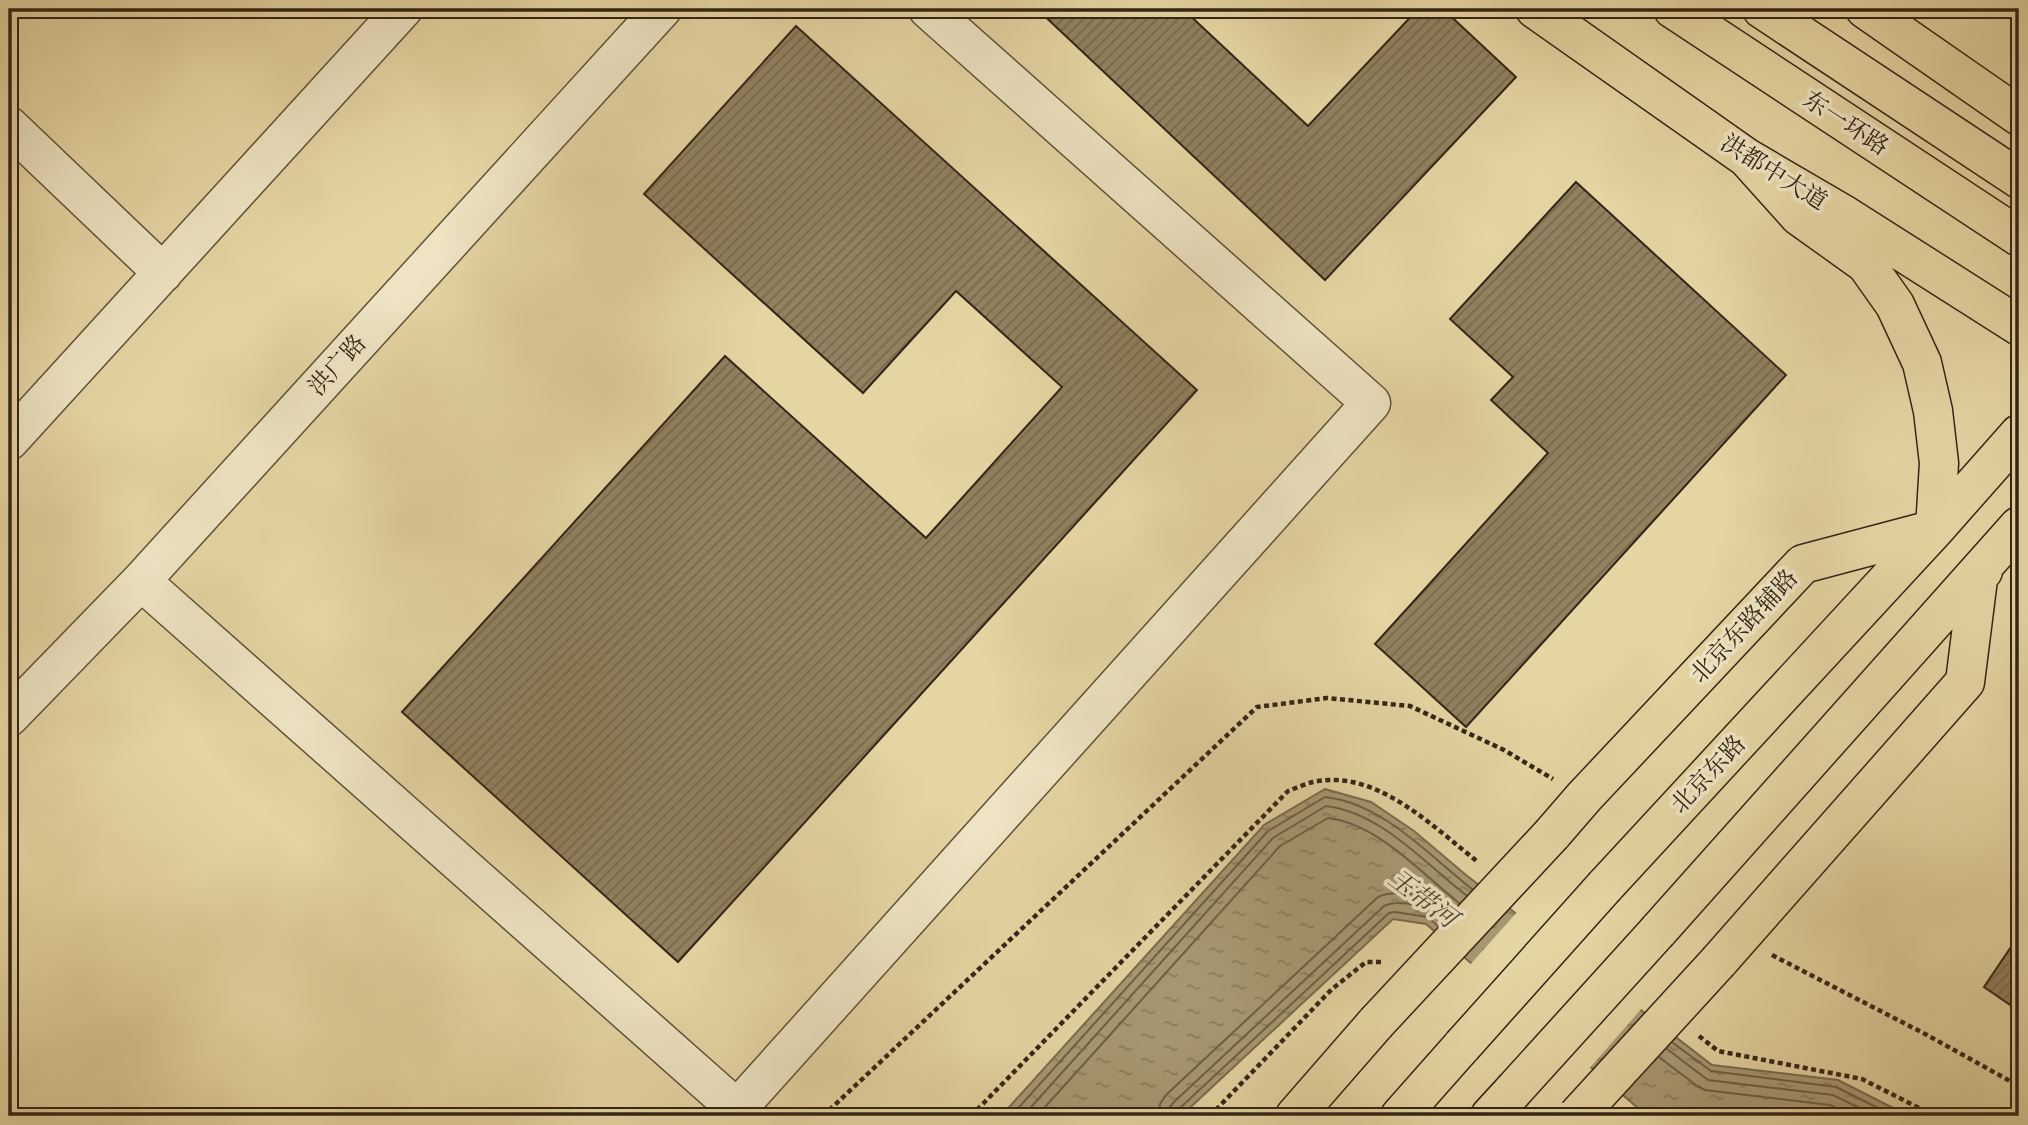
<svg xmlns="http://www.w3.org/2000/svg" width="2028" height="1125" viewBox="0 0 2028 1125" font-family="'IM FELL DW Pica','Noto Serif SC',serif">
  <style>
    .water { fill: url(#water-ripples); stroke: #796b4d; stroke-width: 2 }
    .pier { fill: #e5d5a3 }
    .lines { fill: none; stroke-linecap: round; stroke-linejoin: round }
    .shore { stroke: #6e5f44; stroke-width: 2 }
    .building { fill: url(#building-hatch); stroke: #332515; stroke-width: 2 }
    .minor-casing { stroke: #605138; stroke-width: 41 }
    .major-casing { stroke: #332515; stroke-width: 41 }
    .highway-casing { stroke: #332515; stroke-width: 41 }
    .path { stroke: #332515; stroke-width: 4.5; stroke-dasharray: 5 3.5; stroke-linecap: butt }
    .minor { stroke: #eee4c3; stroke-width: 38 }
    .major { stroke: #e5d5a3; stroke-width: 38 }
    .highway { stroke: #e5d5a3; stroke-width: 38 }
    .major-bridge-casing { stroke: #332515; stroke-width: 41; stroke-linecap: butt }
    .major-bridge { stroke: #e5d5a3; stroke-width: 38 }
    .labels { text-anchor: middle; stroke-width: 7; stroke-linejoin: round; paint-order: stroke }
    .street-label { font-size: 24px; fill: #332515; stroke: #eee4c3 }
    .water-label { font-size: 26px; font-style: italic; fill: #564831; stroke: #eee4c3 }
  </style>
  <defs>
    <pattern id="water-ripples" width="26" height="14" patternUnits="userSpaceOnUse" patternTransform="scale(1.75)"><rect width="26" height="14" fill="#a89973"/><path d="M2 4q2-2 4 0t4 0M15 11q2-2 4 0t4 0" fill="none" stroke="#897d5d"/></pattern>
    <pattern id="building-hatch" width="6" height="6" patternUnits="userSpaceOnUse" patternTransform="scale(1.75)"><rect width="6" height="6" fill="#90815f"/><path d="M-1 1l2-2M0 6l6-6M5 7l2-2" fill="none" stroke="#76694d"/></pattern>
  </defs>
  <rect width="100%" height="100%" fill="#e5d5a3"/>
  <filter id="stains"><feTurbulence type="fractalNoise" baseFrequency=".00286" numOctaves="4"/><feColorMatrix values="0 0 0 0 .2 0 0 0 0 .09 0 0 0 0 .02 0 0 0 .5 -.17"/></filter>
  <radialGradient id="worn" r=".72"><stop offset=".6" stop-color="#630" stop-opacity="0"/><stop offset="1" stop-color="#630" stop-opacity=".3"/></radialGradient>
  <path class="water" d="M1325,789l46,13 43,29 52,44 246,190 126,15 71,36h-262l-221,-192 -33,-5 -212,197h-180l263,-291z"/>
  <path class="pier" d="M1518,911l125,96 -55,63 -119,-104z"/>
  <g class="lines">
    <path class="shore" d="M1673,1043l38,28 125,16 58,29
      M1667,1049l41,31 125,15 43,21
      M1659,1057l38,29 8,4 125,15 23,11
      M1011,1116l257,-285 57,-34c59,7 102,57 147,92
      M1023,1116l250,-278 53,-32c56,7 98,57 140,89
      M1037,1116l243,-270 48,-28c50,6 93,55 131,85
      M1158,1116l2,-12 6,-9 212,-198c14,-7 44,-3 59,4 5,2 10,7 14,11
      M1168,1116l1,-8 5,-6 210,-196c17,-8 47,2 60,13
      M1177,1116l3,-8 209,-195 6,-1 32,5 11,9"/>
  </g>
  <path class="building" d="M1037,9h146l125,117 110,-117h25l73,68 -191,203z
    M796,26l401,364 -519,572 -276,-250 323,-356 201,182 136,-151 -106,-96 -93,102 -219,-199z
    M1576,182l210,193 -320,352 -91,-83 173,-191 -57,-53 22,-23 -63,-58z
    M2019,935v76l-35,-24z"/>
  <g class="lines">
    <defs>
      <path id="minor" d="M9,126l154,147
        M9,441l394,-432
        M141,581l604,535
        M9,717l132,-136 521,-572
        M736,1110l635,-707 -443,-394"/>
      <path id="major" d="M1535,9l212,149 99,58 173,110
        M1865,9l154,107
        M1552,834l32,-37 219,-233 132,-35 4,-66 -6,-52 -11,-48 -27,-58 -29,-41 -67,-48 -52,-58
        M1605,886l330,-357 84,-95
        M1658,931l361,-405
        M1719,961l246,-279 14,-111h4
        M1295,1116l81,-93
        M1400,1116l62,-70
        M1490,1116l23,-25"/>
      <path id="highway" d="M1673,9l346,228
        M1762,9l257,170"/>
    </defs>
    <use href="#minor" class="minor-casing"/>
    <use href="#major" class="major-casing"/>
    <use href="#highway" class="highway-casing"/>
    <path class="path" d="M1772,955l155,80 92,51
      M1699,1036l19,15 144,28 73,37
      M823,1116l434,-409 70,-9 83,8 94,44 49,29
      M971,1116l317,-325c8,-3 17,-7 25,-9 63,-14 120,45 165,80
      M1210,1116l122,-127 34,-27h17"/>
    <use href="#minor" class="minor"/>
    <use href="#major" class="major"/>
    <use href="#highway" class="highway"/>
    <defs>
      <path id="major-bridge" d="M1376,1023l176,-189
        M1462,1046l143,-160
        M1513,1091l145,-160
        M1577,1116l142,-155"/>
    </defs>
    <use href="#major-bridge" class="major-bridge-casing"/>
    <use href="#major-bridge" class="major-bridge"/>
  </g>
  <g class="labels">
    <g class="street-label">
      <text transform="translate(1846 123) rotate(33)" y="8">东一环路</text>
      <text transform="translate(1774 172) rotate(32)" y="8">洪都中大道</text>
      <text transform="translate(337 365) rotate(-48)" y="8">洪广路</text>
      <text transform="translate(1744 626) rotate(-47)" y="8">北京东路辅路</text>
      <text transform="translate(1708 774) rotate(-47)" y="8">北京东路</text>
    </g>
    <g class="water-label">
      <text transform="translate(1423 898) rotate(37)" y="9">玉带河</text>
    </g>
  </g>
  <rect width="2028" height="1125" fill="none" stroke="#e5d5a3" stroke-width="35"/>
  <rect x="10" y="10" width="2007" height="1104" fill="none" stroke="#332515" stroke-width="3.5"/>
  <rect x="18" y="18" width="1993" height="1090" fill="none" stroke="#332515" stroke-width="2"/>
  <rect width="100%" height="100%" filter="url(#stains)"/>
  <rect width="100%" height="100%" fill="url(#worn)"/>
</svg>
